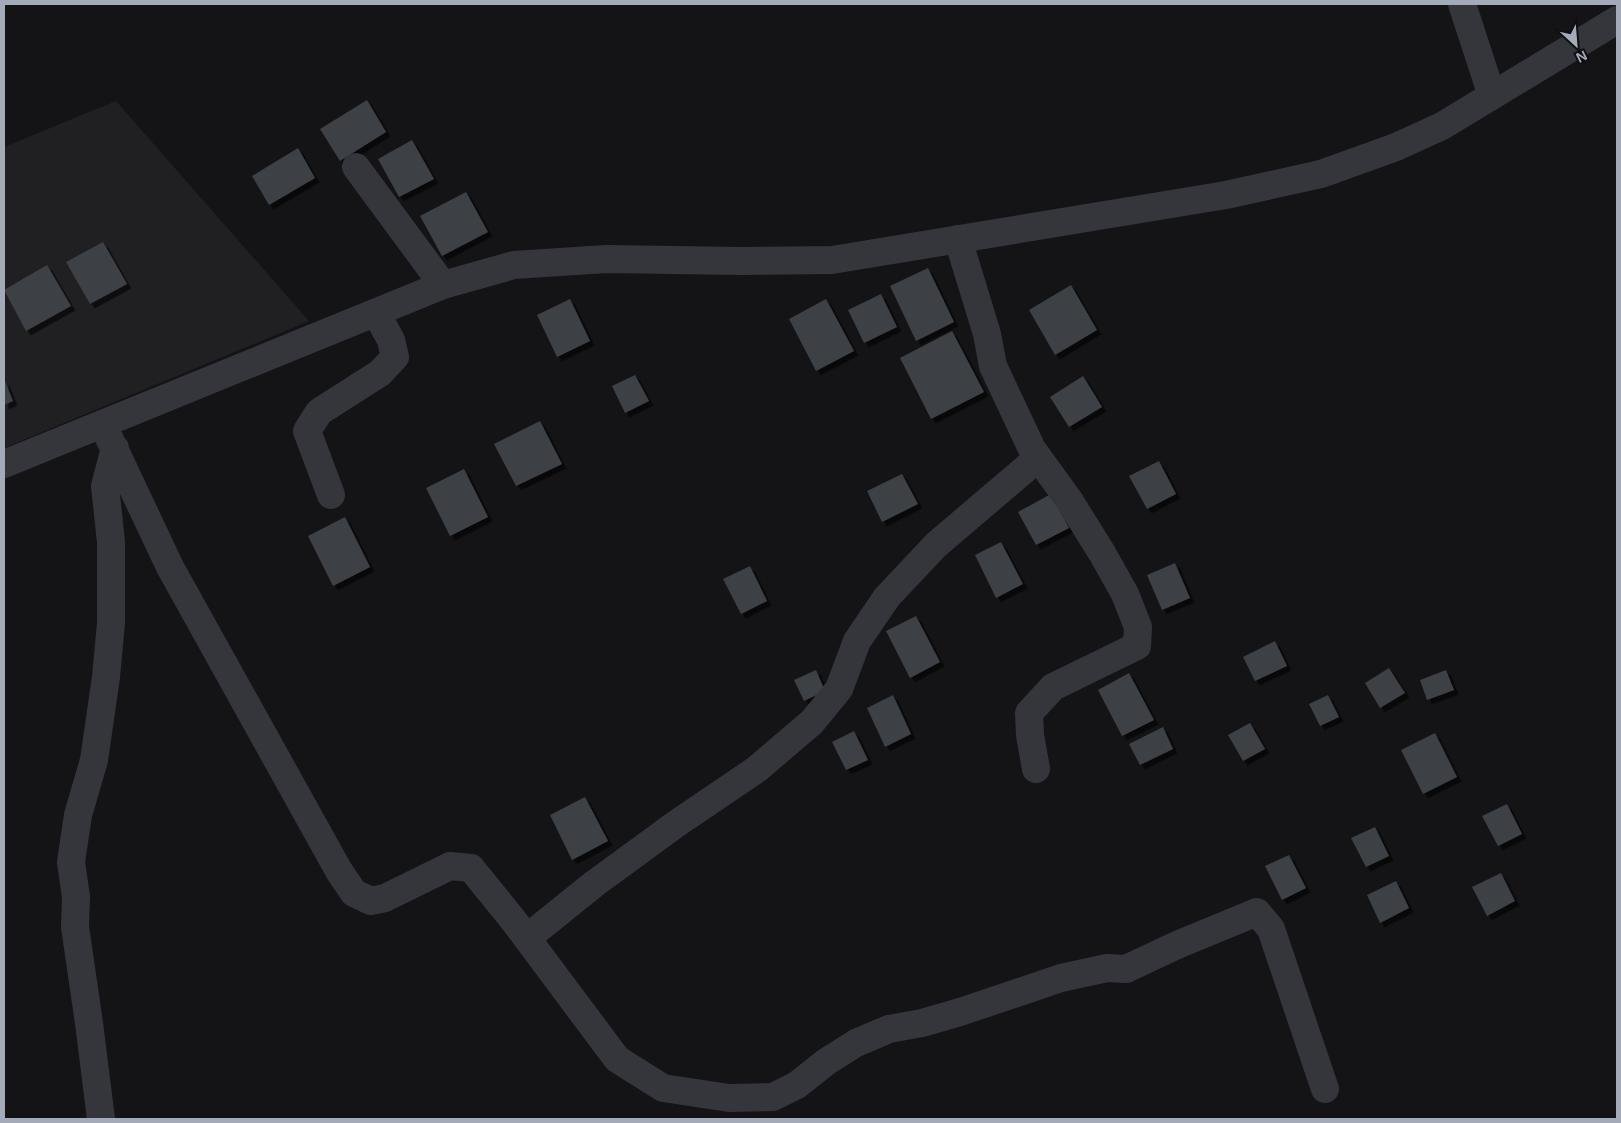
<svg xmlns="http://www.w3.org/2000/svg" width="1621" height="1123" viewBox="0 0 1621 1123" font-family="Arial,sans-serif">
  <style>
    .built { fill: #202023 }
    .building { fill: #3e3f44; filter: url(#shadow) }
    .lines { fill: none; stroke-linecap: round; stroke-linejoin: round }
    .minor { stroke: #35363b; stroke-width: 28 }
    .tertiary { stroke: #35363b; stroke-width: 28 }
  </style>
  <defs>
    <filter id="shadow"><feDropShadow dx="4.5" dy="4.5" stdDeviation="0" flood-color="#0009"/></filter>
  </defs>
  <rect width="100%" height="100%" fill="#141416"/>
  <path class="built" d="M116,101l193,220 -305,127v-301z"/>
  <path class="building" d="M367,100l19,32 -46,29 -20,-32z
    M412,140l22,39 -35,18 -21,-38z
    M298,148l17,30 -46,27 -17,-29z
    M466,192l22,40 -46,24 -22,-40z
    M103,242l24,42 -37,20 -24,-42z
    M47,265l24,41 -45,25 -22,-41z
    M928,268l26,54 -38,19 -26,-55z
    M1071,285l26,45 -42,25 -26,-45z
    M881,294l16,33 -33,16 -16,-33z
    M570,299l20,42 -33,16 -20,-42z
    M826,299l28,52 -38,20 -27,-52z
    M952,331l32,61 -53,27 -31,-61z
    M635,375l14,26 -24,12 -13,-27z
    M1083,376l19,31 -33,20 -19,-30z
    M4,379l9,22 -9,4z
    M540,421l22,43 -46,22 -22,-42z
    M1159,461l17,33 -29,15 -18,-33z
    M464,469l24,48 -38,19 -24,-48z
    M902,474l16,30 -36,18 -15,-31z
    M1051,494l18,34 -33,17 -18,-33z
    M345,517l25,50 -37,19 -25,-50z
    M1001,542l22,42 -27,14 -21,-43z
    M1175,563l15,35 -28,12 -15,-35z
    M750,566l17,35 -26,13 -18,-35z
    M916,616l24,46 -30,16 -24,-47z
    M1275,641l12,25 -32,15 -12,-24z
    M1389,668l16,25 -25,15 -15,-25z
    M816,670l9,21 -21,10 -10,-21z
    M1446,670l8,20 -27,10 -7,-20z
    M1129,673l25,47 -32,16 -24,-46z
    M893,695l18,39 -26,13 -18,-39z
    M1328,695l11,22 -19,9 -11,-22z
    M1250,723l15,26 -22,12 -15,-26z
    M1163,727l10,22 -33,16 -11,-21z
    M854,731l14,29 -22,10 -14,-28z
    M1435,733l22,44 -34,17 -22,-44z
    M585,797l23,44 -36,19 -22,-45z
    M1507,804l15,30 -24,12 -16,-30z
    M1375,827l14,29 -23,11 -15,-29z
    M1289,855l17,33 -24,12 -17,-34z
    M1501,873l14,28 -28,15 -15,-29z
    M1396,881l13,27 -29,15 -13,-28z"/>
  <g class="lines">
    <path class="minor" d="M1462,4l30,92
      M356,167l87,118
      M958,239l29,95 6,32 39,83 37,51 33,53 23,41 13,33 -1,19 -84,41 -24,26 1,22 6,34
      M103,425l67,142 169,304 15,22 17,8 14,-3 65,-32 21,2 43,53 103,138 46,29 66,10 44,-1 24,-12 29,-23 30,-19 33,-14 33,-6 38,-11 101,-34 46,-10 19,1 51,-24 80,-33 14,17 54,160
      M331,495l-24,-64 12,-19 61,-39 15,-16 -4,-17 -15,-27
      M527,938l67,-54 82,-60 81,-55 55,-47 27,-33 18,-48 30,-44 49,-52 102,-87
      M101,1119l-12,-96 -14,-96 1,-30 -5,-35 7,-47 16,-55 12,-83 5,-54v-81l-6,-56 10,-38"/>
    <path class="tertiary" d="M4,464l439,-179 71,-20 92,-6 135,2 91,-1 394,-65 95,-21 75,-27 46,-21 175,-106"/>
  </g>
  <rect width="1621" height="1123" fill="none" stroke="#a4abb8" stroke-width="10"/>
  <g transform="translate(1576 45) rotate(154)" stroke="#0f0f11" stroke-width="4" paint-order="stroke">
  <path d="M0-4L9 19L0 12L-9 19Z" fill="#a4abb8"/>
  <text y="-8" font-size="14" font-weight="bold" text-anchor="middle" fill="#a4abb8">N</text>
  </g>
</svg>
